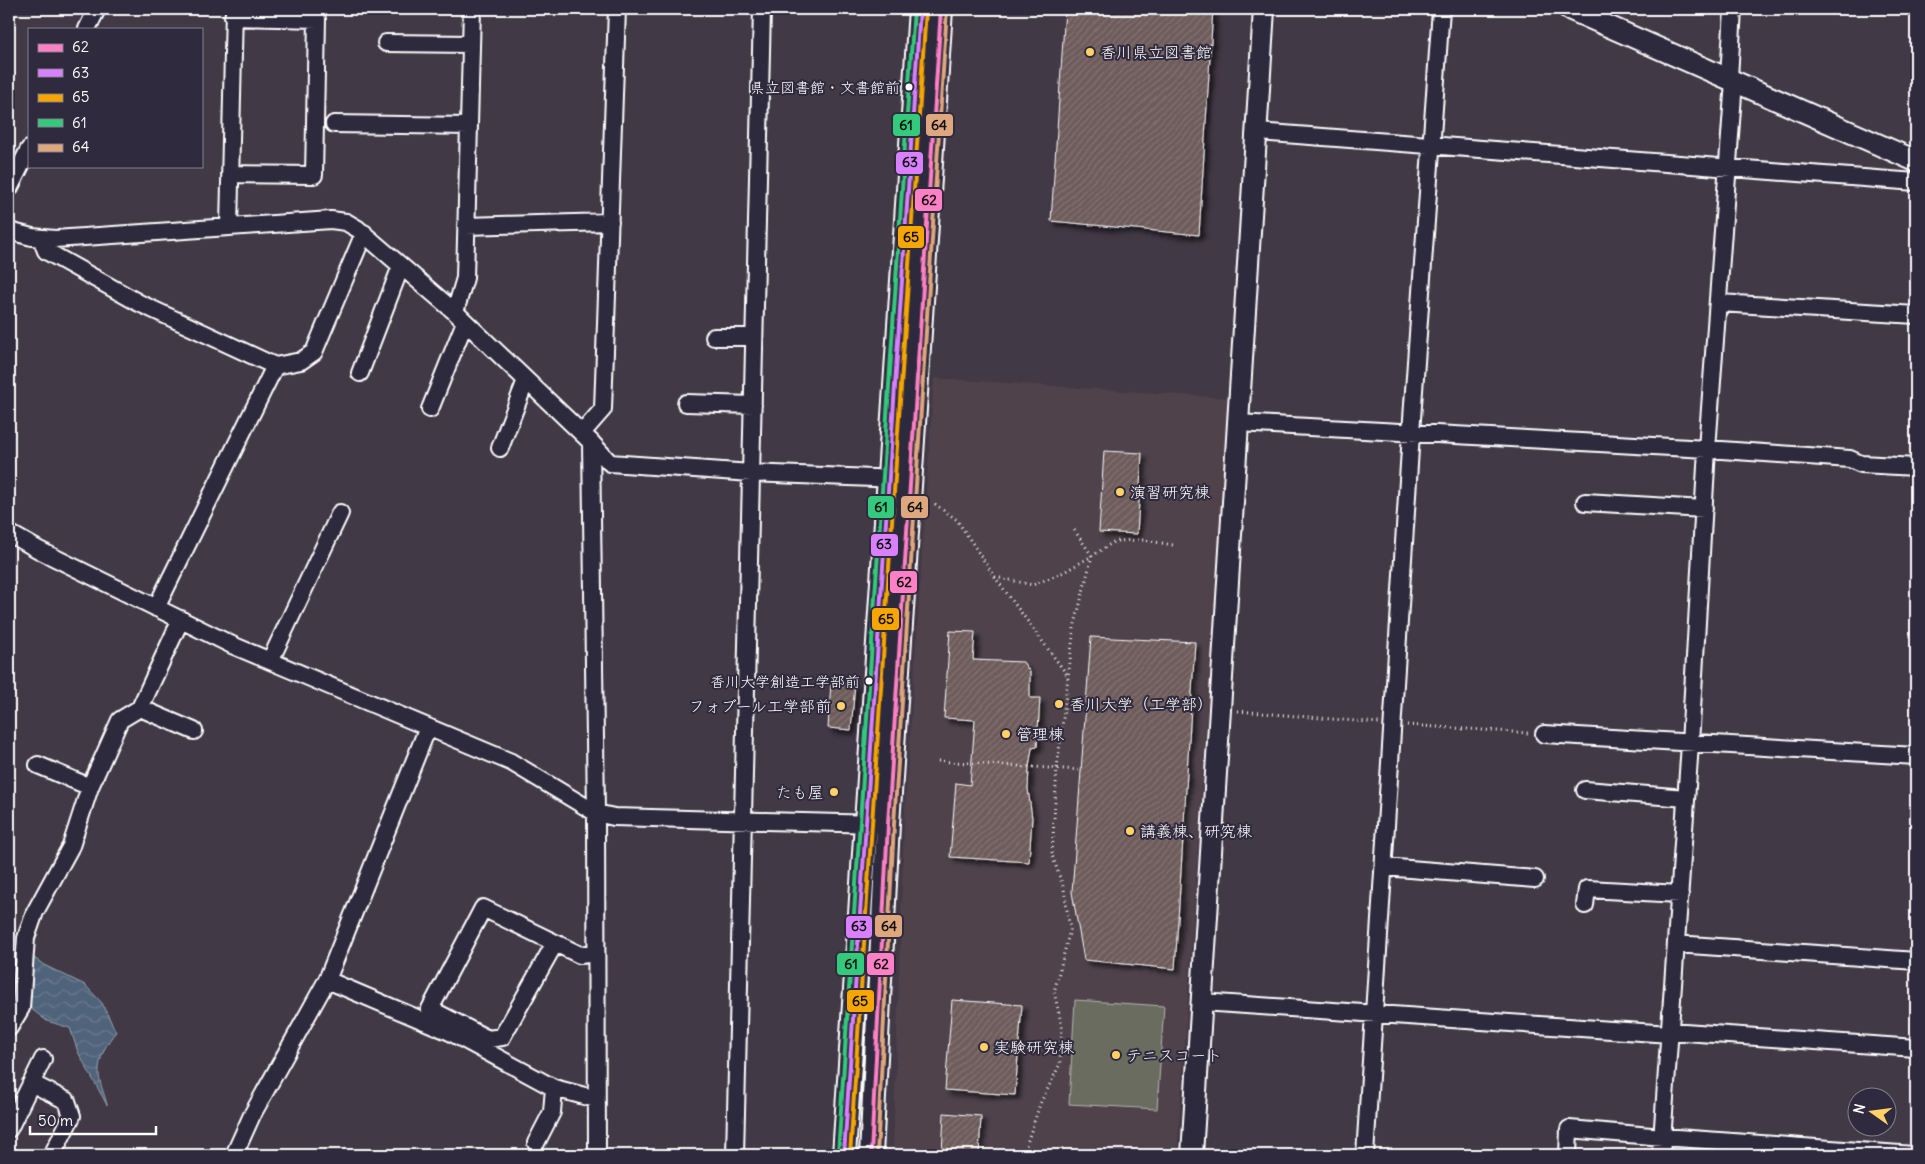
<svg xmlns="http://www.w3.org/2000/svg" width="1925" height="1164" viewBox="0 0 1925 1164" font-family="Delius,'Klee One',sans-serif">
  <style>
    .built { fill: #4f434c }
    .pitch { fill: #696c5e; stroke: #b4b6ae }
    .water { fill: url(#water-waves); stroke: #95a1af }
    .building { fill: url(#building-hatch); stroke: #fff; filter: url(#shadow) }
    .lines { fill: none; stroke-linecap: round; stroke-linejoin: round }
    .minor-casing { stroke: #fff; stroke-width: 20 }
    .tertiary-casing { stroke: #fff; stroke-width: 24 }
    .secondary-casing { stroke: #fff; stroke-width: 26 }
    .path { stroke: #fff; stroke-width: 3; stroke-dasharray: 1 4; stroke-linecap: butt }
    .minor { stroke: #2f2a3d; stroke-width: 16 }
    .tertiary { stroke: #2f2a3d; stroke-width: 20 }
    .secondary { stroke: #2f2a3d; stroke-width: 22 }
    .bus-1-casing { stroke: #2f2a3d; stroke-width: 8 }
    .bus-2-casing { stroke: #2f2a3d; stroke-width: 8 }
    .bus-3-casing { stroke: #2f2a3d; stroke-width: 8 }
    .bus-4-casing { stroke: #2f2a3d; stroke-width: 8 }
    .bus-5-casing { stroke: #2f2a3d; stroke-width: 8 }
    .bus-1 { stroke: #ff80c5; stroke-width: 4 }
    .bus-2 { stroke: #d880ff; stroke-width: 4 }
    .bus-3 { stroke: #f7a600; stroke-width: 4 }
    .bus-4 { stroke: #33ca7d; stroke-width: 4 }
    .bus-5 { stroke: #dfa77e; stroke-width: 4 }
    .poi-dot { fill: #ffd166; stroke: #2f2a3d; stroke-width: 2 }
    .bus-dot { fill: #fff; stroke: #2f2a3d; stroke-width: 2 }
    .labels { text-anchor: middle; stroke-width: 4; stroke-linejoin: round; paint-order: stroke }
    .bus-label { font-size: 15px; fill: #fff; stroke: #2f2a3d; text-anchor: end }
    .poi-label { font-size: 16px; fill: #fff; stroke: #2f2a3d; text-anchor: start }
    .line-badge { stroke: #2f2a3d; stroke-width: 2 }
    .pale-badge-label { font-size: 14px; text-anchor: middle; font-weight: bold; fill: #111 }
  </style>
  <defs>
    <pattern id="water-waves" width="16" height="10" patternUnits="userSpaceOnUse" patternTransform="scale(1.25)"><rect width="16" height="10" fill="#4f637a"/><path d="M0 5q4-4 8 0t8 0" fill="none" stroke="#697a8e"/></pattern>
    <pattern id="building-hatch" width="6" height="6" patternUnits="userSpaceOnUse" patternTransform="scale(1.25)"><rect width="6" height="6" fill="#6d5b5a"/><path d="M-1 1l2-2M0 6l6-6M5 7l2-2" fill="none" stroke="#837473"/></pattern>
    <filter id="shadow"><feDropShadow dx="4.5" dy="4.5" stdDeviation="2.5" flood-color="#0009"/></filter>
  </defs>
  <rect width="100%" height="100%" fill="#423946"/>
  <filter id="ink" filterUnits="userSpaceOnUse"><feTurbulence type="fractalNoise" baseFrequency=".02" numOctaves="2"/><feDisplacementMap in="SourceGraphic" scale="10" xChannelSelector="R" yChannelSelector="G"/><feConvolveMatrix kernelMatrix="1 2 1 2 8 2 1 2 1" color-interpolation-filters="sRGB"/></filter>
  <g filter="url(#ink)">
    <path class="built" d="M934,378l295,20 -52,757h-284l11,-330z"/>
    <path class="pitch" d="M1075,1000l89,6 -7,103 -88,-5z"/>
    <path class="water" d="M9,940l35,25 41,20 17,18 14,29c-9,9 -18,28 -17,41 0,10 6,22 8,32l-29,-53 -8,-24 -23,-7 -38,-29z"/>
    <path class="building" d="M1065,9h148l-14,226 -148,-14z
      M1104,451l38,2 -5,81 -38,-2z
      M950,631l25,1 -2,28 50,2 7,10v26h10l-3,49 -5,1 -3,19 -1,22 4,29 -3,44 -79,-5 6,-74 14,2 5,-65 -31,-2z
      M1091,637l104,5 -20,327 -91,-9 -12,-68z
      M831,682l24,2 -4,46 -23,-2z
      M952,1000l70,5 -7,90 -70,-5z
      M944,1113l37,3 -2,39h-37z"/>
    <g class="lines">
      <defs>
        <path id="minor" d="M87,29l10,-20
          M386,43l85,1
          M1729,78l4,-69
          M334,124l135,2
          M1257,132l659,50
          M230,174l84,1 3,-156 -84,-2
          M9,189l20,-40
          M466,226l144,-4
          M229,227l5,-218
          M9,231l23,6 23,2 276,-19 15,2 12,7 97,83 136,130 19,21 141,10 147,6
          M41,238l5,13 93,52 136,63 -119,242
          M1719,303l197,12
          M455,312l10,-34 7,-269
          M714,337h40
          M275,366l26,-5 13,-9 50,-119
          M360,373l41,-107
          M686,403l67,2
          M430,409l35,-87
          M1238,423l469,26 143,10 11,5 55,3
          M582,433l21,-24 14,-400
          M591,442l5,371 1,342
          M500,448l26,-68
          M1585,502l119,7
          M9,533l30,17 193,95 279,117 85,51 18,4 263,7
          M270,661l70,-148
          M140,708l54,23
          M1544,734l372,22
          M38,765l52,22 30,-67 20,-12 41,-89
          M1585,790l101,8
          M1384,867l151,12
          M1585,905l2,-16 93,5
          M555,943l-53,94 -14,2 -58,-30 53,-101 97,47 15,-2
          M1676,944l240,17
          M327,980l123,52 104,56 42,11
          M1202,1002l468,32
          M9,1028l12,-20 5,-70 9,-26 36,-66 19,-59
          M1670,1031l246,17
          M31,1083l36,18 5,15 -20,39
          M9,1129l34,-70
          M536,1143l16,-31 2,-24
          M234,1155l18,-40 75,-135 101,-253
          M735,1155l27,-1146
          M1365,1155l46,-722 30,-424
          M1568,1155l1,-26 94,8 251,18
          M1661,1155l29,-411 17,-295 27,-368"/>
        <path id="tertiary" d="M1569,9l347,152
          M1192,1155l72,-1146"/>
        <path id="secondary" d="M844,1155l76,-1146
          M871,1155l17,-331 53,-815"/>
      </defs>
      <use href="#minor" class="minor-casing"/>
      <use href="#tertiary" class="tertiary-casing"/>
      <use href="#secondary" class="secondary-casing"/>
      <path class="path" d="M935,504l22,16 37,56 74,100
        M995,577l38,8 31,-13 28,-16 -19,-28
        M1238,711l141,12
        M1407,725l121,8
        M938,761l143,9
        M1023,1155l17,-51 20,-40 2,-37 -8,-35 16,-62 -6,-41 -12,-34 5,-87 17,-140 18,-72 23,-15 29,-1 29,5"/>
      <use href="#minor" class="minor"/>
      <use href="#tertiary" class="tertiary"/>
      <use href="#secondary" class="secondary"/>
      <defs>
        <path id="bus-1" d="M871,1155l17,-331 53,-815"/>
        <path id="bus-2" d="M844,1155l76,-1146"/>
        <path id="bus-3" d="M850,1155l76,-1146"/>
        <path id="bus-4" d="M838,1155l76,-1146"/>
        <path id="bus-5" d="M877,1155l17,-331 53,-815"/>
      </defs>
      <use href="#bus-1" class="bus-1-casing"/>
      <use href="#bus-2" class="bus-2-casing"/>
      <use href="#bus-3" class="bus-3-casing"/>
      <use href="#bus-4" class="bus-4-casing"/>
      <use href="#bus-5" class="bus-5-casing"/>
      <use href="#bus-1" class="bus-1"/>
      <use href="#bus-2" class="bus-2"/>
      <use href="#bus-3" class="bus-3"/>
      <use href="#bus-4" class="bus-4"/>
      <use href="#bus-5" class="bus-5"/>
    </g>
  </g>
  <g class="poi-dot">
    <circle cx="1090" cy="52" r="5"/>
    <circle cx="1120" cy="492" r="5"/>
    <circle cx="1059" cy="704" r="5"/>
    <circle cx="841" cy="706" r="5"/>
    <circle cx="1006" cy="734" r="5"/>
    <circle cx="834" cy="792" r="5"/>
    <circle cx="1130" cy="831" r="5"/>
    <circle cx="984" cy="1047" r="5"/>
    <circle cx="1116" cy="1055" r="5"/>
  </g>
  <g class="bus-dot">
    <circle cx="909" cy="87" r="4.5"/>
    <circle cx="869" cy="681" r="4.5"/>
  </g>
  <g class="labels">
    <g class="bus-label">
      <text x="900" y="93">県立図書館・文書館前</text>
      <text x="860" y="687">香川大学創造工学部前</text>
    </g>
    <g class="poi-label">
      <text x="1100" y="58">香川県立図書館</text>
      <text x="1130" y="498">演習研究棟</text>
      <text x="1069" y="710">香川大学（工学部）</text>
      <text x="831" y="712" text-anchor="end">フォブール工学部前</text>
      <text x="1016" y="740">管理棟</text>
      <text x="824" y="798" text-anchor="end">たも屋</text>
      <text x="1140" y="837">講義棟、研究棟</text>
      <text x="994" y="1053">実験研究棟</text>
      <text x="1126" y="1061">テニスコート</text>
    </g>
  </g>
  <g class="line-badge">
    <rect x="925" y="113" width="29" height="24" rx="5" fill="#dfa77e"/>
    <rect x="892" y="113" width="29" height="24" rx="5" fill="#33ca7d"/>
    <rect x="895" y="151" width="29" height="24" rx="5" fill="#d880ff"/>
    <rect x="914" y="188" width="29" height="24" rx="5" fill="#ff80c5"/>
    <rect x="897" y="225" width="28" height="24" rx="5" fill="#f7a600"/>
    <rect x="900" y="495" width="29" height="24" rx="5" fill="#dfa77e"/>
    <rect x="867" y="495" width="28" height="24" rx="5" fill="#33ca7d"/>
    <rect x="870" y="533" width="29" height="24" rx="5" fill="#d880ff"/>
    <rect x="889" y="570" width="29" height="24" rx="5" fill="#ff80c5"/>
    <rect x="871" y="607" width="29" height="24" rx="5" fill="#f7a600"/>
    <rect x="874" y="914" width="29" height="24" rx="5" fill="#dfa77e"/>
    <rect x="845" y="915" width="28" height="24" rx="5" fill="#d880ff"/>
    <rect x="866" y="952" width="29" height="24" rx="5" fill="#ff80c5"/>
    <rect x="836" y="952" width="29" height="24" rx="5" fill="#33ca7d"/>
    <rect x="846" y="989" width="29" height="24" rx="5" fill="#f7a600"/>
  </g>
  <g class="pale-badge-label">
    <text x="939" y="130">64</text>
    <text x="906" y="130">61</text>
    <text x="910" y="167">63</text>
    <text x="929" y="205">62</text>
    <text x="911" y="242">65</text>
    <text x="915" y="512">64</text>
    <text x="881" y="512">61</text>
    <text x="884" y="549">63</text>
    <text x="904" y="587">62</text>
    <text x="886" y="624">65</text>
    <text x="889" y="931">64</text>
    <text x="859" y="931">63</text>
    <text x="881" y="969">62</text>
    <text x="851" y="969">61</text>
    <text x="860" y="1006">65</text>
  </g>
  <rect width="1925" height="1164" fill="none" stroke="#2f2a3d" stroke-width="30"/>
  <rect x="15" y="15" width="1895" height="1134" fill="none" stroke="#fff" stroke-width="2" filter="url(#ink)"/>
  <rect x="28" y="28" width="175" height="140" fill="#2f2a3d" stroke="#827f8b"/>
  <rect x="38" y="44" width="25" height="8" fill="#ff80c5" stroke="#827f8b"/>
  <text x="72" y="52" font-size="15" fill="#ffffff">62</text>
  <rect x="38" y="69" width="25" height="8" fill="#d880ff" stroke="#827f8b"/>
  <text x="72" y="78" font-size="15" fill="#ffffff">63</text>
  <rect x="38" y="94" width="25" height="8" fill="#f7a600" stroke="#827f8b"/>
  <text x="72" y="102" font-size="15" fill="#ffffff">65</text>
  <rect x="38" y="119" width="25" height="8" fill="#33ca7d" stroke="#827f8b"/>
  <text x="72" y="128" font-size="15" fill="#ffffff">61</text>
  <rect x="38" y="144" width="25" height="8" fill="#dfa77e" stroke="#827f8b"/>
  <text x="72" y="152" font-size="15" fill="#ffffff">64</text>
  <g transform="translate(1872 1112) rotate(284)"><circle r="24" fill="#2f2a3d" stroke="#827f8b"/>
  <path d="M0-4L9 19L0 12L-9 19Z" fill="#ffd166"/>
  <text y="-8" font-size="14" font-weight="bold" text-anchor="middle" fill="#ffffff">N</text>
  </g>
  <path d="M30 1126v8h126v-8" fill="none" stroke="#ffffff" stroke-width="2.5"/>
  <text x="38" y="1126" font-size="15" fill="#ffffff" stroke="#2f2a3d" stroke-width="4" paint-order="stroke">50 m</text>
</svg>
